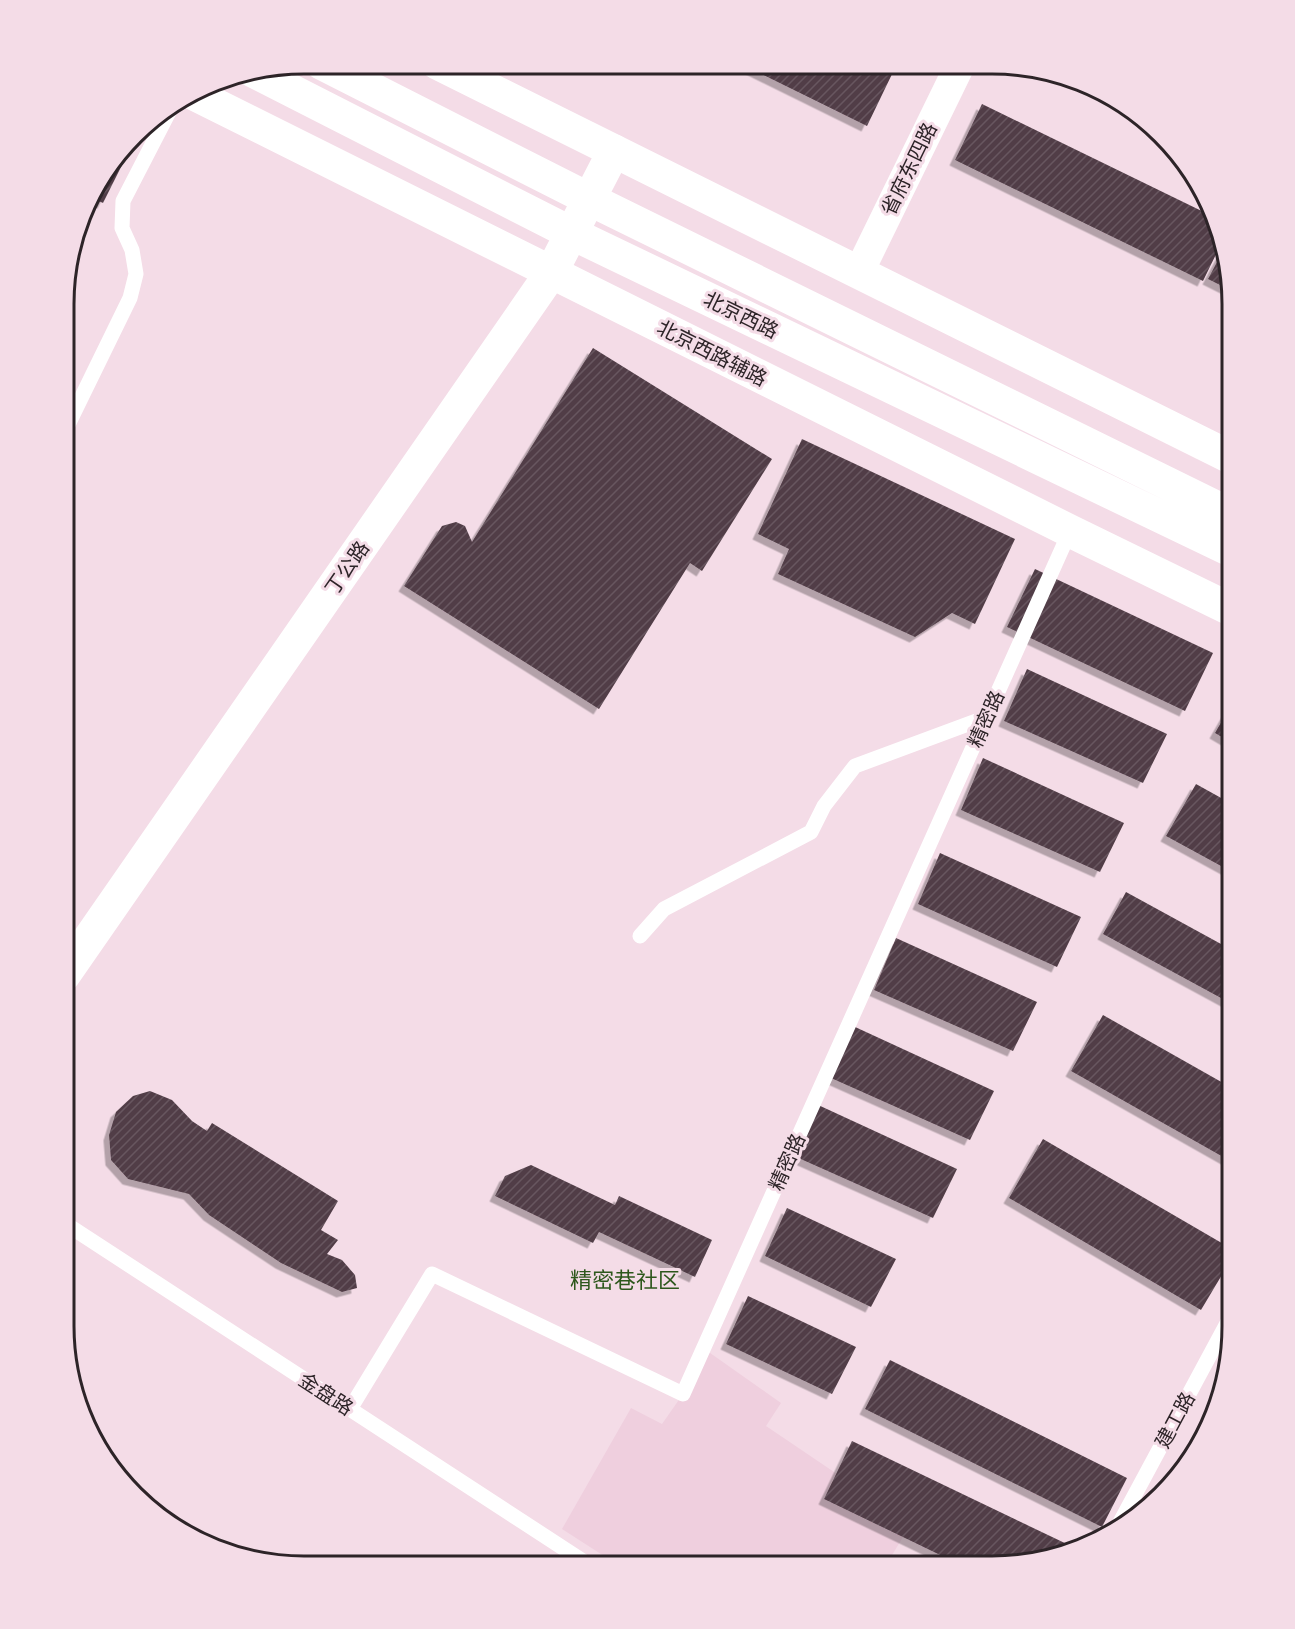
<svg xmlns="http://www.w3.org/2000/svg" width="1295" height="1629" viewBox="0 0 1295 1629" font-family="Helvetica,'Noto Sans SC',sans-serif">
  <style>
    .built { fill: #efcfde }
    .building { fill: url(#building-hatch); filter: url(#shadow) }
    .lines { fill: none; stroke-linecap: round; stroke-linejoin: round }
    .service { stroke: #fff; stroke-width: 15 }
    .minor { stroke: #fff; stroke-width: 30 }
    .tertiary { stroke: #fff; stroke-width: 33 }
    .secondary { stroke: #fff; stroke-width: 33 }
    .primary { stroke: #fff; stroke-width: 33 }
    .labels { text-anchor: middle; stroke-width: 6; stroke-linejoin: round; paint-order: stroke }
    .street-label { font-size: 20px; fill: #2d2428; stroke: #f4dce7 }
    .quarter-label { font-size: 22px; fill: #2d571c; stroke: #f4dce7 }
    .rim { fill: none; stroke: #2d2428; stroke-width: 3 }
  </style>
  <defs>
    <pattern id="building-hatch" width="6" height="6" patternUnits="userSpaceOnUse" patternTransform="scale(1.5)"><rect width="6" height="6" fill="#513e47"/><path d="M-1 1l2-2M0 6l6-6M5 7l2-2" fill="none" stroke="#67575f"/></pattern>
    <filter id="shadow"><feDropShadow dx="-5.5" dy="5.5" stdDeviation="0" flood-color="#0004"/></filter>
  </defs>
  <rect width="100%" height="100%" fill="#f4dce7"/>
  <path class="built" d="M703,1348l78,55 -15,23 145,98 -25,41h-268l-56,-36 69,-121 31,16 21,-30z"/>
  <path class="building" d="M741,64l142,1 11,5 -27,56z
    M982,104l232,113 9,23 -20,41 -248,-121z
    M139,131l-36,72 -13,-6 5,-14z
    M1225,247l5,43 -22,-11z
    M593,348l179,111 -70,112 -12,-8 -91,146 -195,-123 38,-60 14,-4 9,4 7,16z
    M802,439l213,100 -40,85 -23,-11 -37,24 -137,-63 11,-25 -31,-15z
    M1035,569l178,84 -28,58 -178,-84z
    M1027,669l140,65 -24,49 -139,-62z
    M1232,703v40l-17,-10z
    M983,758l141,65 -24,49 -139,-62z
    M1196,784l36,20v68l-66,-36z
    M940,853l141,64 -24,50 -139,-63z
    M1126,892l106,58v54l-129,-70z
    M896,938l141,64 -24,49 -139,-61z
    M1103,1015l129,73v74l-161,-91z
    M853,1026l141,65 -24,49 -139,-62z
    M150,1091l22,9 20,21 15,10 5,-8 126,78 -17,29 17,10 -11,14 15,6 13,15 2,13 -15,4 -61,-29 -72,-48 -20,-21 -61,-15 -17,-19 -2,-25 7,-23 17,-16z
    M816,1104l141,65 -24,49 -139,-62z
    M1043,1139l189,110v9l-31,52 -192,-112z
    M531,1165l84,40 4,-9 93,44 -17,37 -96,-45 -6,11 -98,-47 10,-20z
    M787,1208l109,51 -25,48 -106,-51z
    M748,1296l108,51 -24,47 -106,-50z
    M890,1360l237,118 -25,49 -237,-118z
    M852,1441l219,105 -64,20h-44l-139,-67z"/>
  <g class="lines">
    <path class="service" d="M65,431l65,-133 6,-24 -4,-24 -10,-22 1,-27 48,-93
      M640,936l24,-27 147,-77 13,-26 31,-40 132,-49
      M63,1222l526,343
      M350,1409l82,-135 251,120 387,-863
      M1118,1526l114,-212"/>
    <path class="minor" d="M859,272l101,-207"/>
    <path class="tertiary" d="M64,975l487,-702 63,-122"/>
    <path class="secondary" d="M437,63l795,395
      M194,94l876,437 162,79"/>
    <path class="primary" d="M321,63l268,136 643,316
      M253,71l318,162 661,318"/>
  </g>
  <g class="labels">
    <g class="street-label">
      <text transform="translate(909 169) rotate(-64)" y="7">省府东四路</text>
      <text transform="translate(741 315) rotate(26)" y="7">北京西路</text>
      <text transform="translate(712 353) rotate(27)" y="7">北京西路辅路</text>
      <text transform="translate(347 568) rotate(-55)" y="7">丁公路</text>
      <text transform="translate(986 719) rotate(-66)" y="7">精密路</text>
      <text transform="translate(787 1162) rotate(-66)" y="7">精密路</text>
      <text transform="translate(326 1394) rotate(33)" y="7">金盘路</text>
      <text transform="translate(1175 1420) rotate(-62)" y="7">建工路</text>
    </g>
    <g class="quarter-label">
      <text x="625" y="1288">精密巷社区</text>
    </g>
  </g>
  <path d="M0 0H1295V1629H0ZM304 74H992A230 230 0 0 1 1222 304V1326A230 230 0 0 1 992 1556H304A230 230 0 0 1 74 1326V304A230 230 0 0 1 304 74Z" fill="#f4dce7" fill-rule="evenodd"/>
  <path class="rim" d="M304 74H992A230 230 0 0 1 1222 304V1326A230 230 0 0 1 992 1556H304A230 230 0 0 1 74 1326V304A230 230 0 0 1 304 74Z"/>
</svg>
